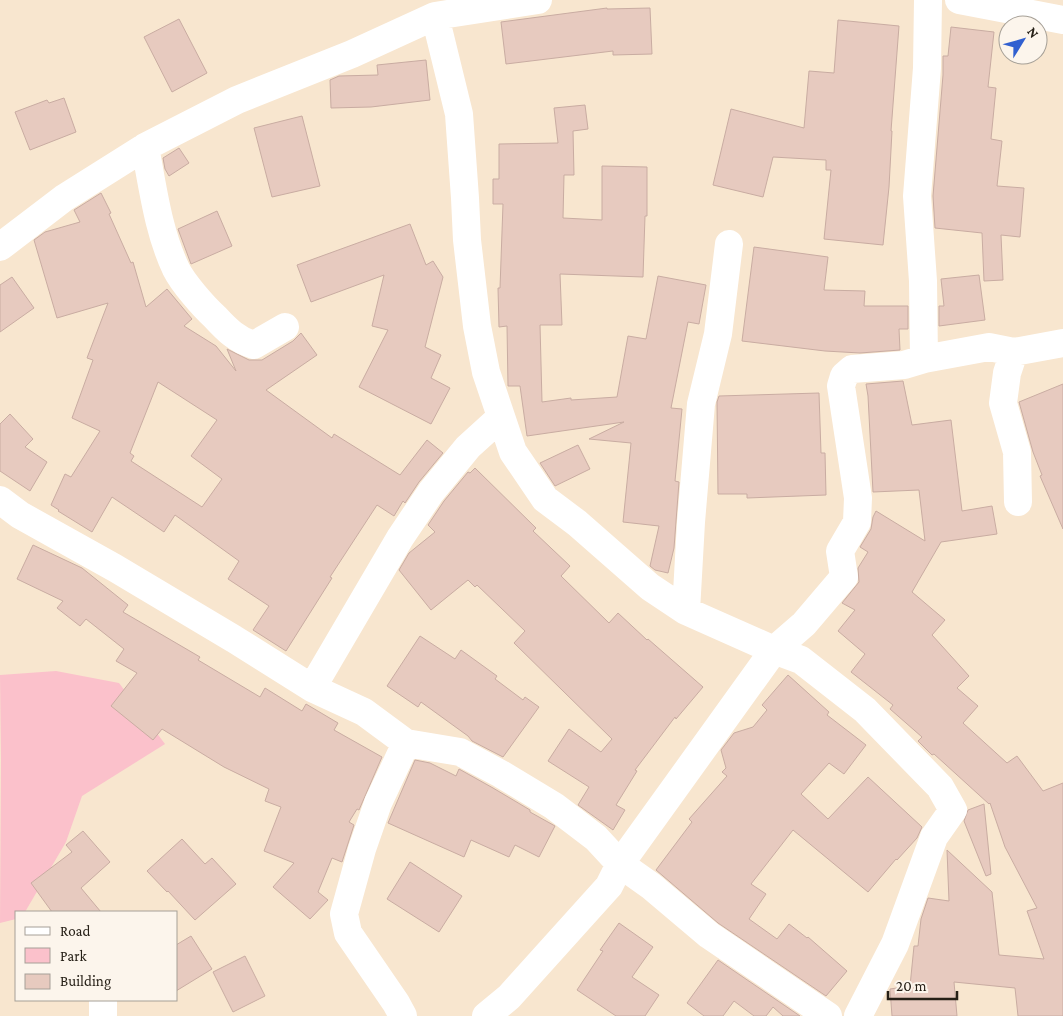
<svg xmlns="http://www.w3.org/2000/svg" width="1063" height="1016" viewBox="0 0 1063 1016" font-family="'Crimson Pro',serif">
  <style>
    .green { fill: #fbc1cb }
    .building { fill: #e7cabf; stroke: #c9aca2; fill-rule: evenodd }
    .lines { fill: none; stroke-linecap: round; stroke-linejoin: round }
    .minor { stroke: #fff; stroke-width: 28 }
  </style>
  <rect width="100%" height="100%" fill="#f8e6cf"/>
  <path class="green" d="M56,671l63,12 46,61 -83,52 -16,46 -41,70h-9v7l-16,4 1,-163 -1,-85z"/>
  <path class="building" d="M607,8v1l43,-1 2,46 -39,1v-4l-107,13 -5,-42z
    M179,19l28,54 -35,19 -28,-55z
    M838,20l61,6 -8,105h1l-3,56 -6,58 -59,-6 7,-69h-5v-10l-53,-3 -10,40 -50,-12 18,-76 73,19 5,-57 25,2z
    M951,27l43,5 -6,55 8,1 -5,51 11,2 -5,45 27,2 -4,49 -19,-2 2,45 -19,1 -2,-48 -47,-5 -2,-32 10,-121v-19h5z
    M426,60l4,40 -59,7 -40,1 -1,-28 9,-4 39,-1 -1,-10z
    M64,98l12,34 -46,18 -15,-38 32,-12 2,3z
    M585,105l3,24 -15,2 1,44h-10l-1,43 39,2v-54l45,1v49h-2l-2,61 -83,-3 2,51h-22l2,77 29,-4v2l46,-3 11,-61 18,3 12,-63 48,9 -7,39 -11,-2 -17,86 11,1 -7,72 4,1 -5,66 -6,25 -13,-3 -5,-4 9,-40 -36,-4 8,-79 -42,-4 35,-17 -97,14 -7,-50h-12l-1,-60 -8,1 -1,-39h2l3,-84h-10v-25h6v-35l59,-1 -4,-35z
    M302,116l18,70 -48,11 -18,-69z
    M179,148l10,15 -20,13 -4,-7 -2,-11z
    M101,193l10,20 -2,1 22,49 2,-1 13,45 21,-18 25,30 -8,7 32,20 20,25 -9,-22 22,11h13l31,-19 8,-8 16,22 -51,35 66,48 2,-4 66,41 27,-35 16,13 -24,29 -14,21 -2,-2 -9,15 -17,-11 -47,72 2,1 -46,73 -33,-21 16,-24 -41,-27 11,-18 -64,-46 -11,17 -52,-35 -20,35 -34,-21 1,-1 -8,-5 14,-31 6,3 29,-46 -28,-13 21,-58 -6,-2 21,-55 -51,15 -23,-78 11,-8 35,-10 -6,-12zM158,382l59,38 -26,36 31,23 -20,28 -71,-46 3,-5 -4,-3z
    M217,211l15,35 -41,18 -13,-35z
    M410,224l16,41 7,-4 10,16 -18,70 16,8 -10,23 19,10 -19,36 -72,-37 29,-57 -16,-4 12,-51 -73,27 -14,-37z
    M754,247l74,10 -4,33 41,1 -1,15h44v23h-9l1,21 -40,3 -35,-2 -83,-10z
    M979,275l6,45 -46,6v-20h5l-3,-27z
    M12,277l22,31 -34,24v-47z
    M903,381l9,44 39,-5 11,91 30,-5 5,28 -56,8 -29,50 33,28 -13,15 37,41 -12,12 21,18 -15,17 44,40 10,-7 26,35 20,-8v233h-45l-3,-28 -61,-6 3,34h-65l-2,-27 20,-3 4,-40h4l3,-27 7,-21 21,3 -2,-51 45,42 7,63 45,4 -17,-48 10,-3 -32,-61 -15,-44 -1,1 -55,-50 -2,1 -14,-14 4,-4 -32,-28 3,-4 -42,-33 14,-18 -27,-23 17,-21 -13,-7 17,-21 -1,-14 10,-16 -8,-5 11,-18 2,-12 3,-6 49,30 -6,-51 -46,2 -5,-96 -2,-12z
    M1063,384v145l-23,-53 2,-1 -9,-23 -14,-50z
    M819,393l2,60h4l1,42 -79,3v-4h-29l-1,-92 2,-6z
    M10,414l23,25 -8,8 22,15 -17,29 -30,-20v-47z
    M578,445l12,24 -35,17 -15,-23z
    M475,468l61,60 -3,3 37,35 -9,10 48,47 9,-10 29,27 1,-1 55,48 -27,32 -1,-2 -40,53 2,1 -21,34 9,5 -12,20 -35,-25 11,-18 -41,-26 21,-32 32,23 11,-13 -98,-96 11,-12 -48,-46 -2,2 -7,-7 -37,30 -32,-40 10,-17 26,-21 -7,-7 16,-24 24,-29 2,1z
    M33,545l49,23 46,37 -5,7 77,45 -2,3 62,37 5,-9 37,23 4,-7 32,19 -4,7 48,27 -23,53 -2,-1 -8,13 5,3 -12,37 -10,-4 -14,34 10,8 -18,19 -37,-32 21,-24 -30,-12 17,-44 -16,-6 4,-12 -45,-22 -62,-38 -9,11 -42,-34 26,-33 -21,-12 8,-12 -38,-30 -6,7 -23,-18 6,-7 -46,-22z
    M420,636l35,23 6,-9 36,26 -2,3 28,21 2,-3 14,10 -36,50 -31,-16 -4,-5 -47,-34 -3,5 -31,-21z
    M788,675l41,37 -2,3 39,30 -22,29 -15,-11 -28,31 27,25 40,-42 54,50 -5,11 -20,22 -1,-1 -28,33 -75,-62 -42,54 15,10 -17,25 28,20 12,-15 18,14 1,-1 39,34 -21,25 -108,-73 -62,-53 36,-48 -3,-3 38,-43 -5,-4 4,-4 -5,-18 13,-17 19,-6 14,-17 -5,-5z
    M415,760l15,3 26,13 3,-7 34,19 37,22v2l25,14 -16,31 -24,-12 -6,12 -38,-17 -7,17 -76,-34z
    M984,804l7,70 -5,2 -22,-55 4,-11z
    M83,831l27,31 -29,26 20,24h-49l-21,-29 41,-31 -6,-7z
    M182,839l23,25 7,-6 24,26 -41,36 -27,-29 -1,1 -20,-21z
    M410,862l52,34 -23,36 -52,-33z
    M619,923l34,24 -21,30 27,18 -14,21h-29l-39,-26 26,-39 -3,-1z
    M191,936l21,33 -36,22v-46z
    M245,956l20,40 -32,16 -20,-40z
    M718,960l82,56h-17l-10,-9 -7,9h-12l-20,-15 -11,15h-19l-17,-13z"/>
  <g class="lines">
    <path class="minor" d="M959,0l104,20
      M435,16l24,98 6,84 2,42 10,86 9,46 27,80 32,47 32,24 73,64 36,24 88,39 27,10 64,50 75,77 13,23 -19,27 -39,107 -37,72
      M145,147c8,41 13,84 31,122 7,14 27,37 39,48 12,13 22,23 39,28l31,-18
      M0,247l64,-49 81,-51 92,-47 115,-46 83,-38 103,-16
      M1014,352l-7,21 -4,30 14,49 1,50
      M924,359l-1,-78 -6,-85 10,-128 1,-68
      M0,500l20,15 95,53 119,71 78,49 52,24 42,31 54,9 41,22 53,32 42,32 24,26 31,22 58,49 119,81
      M686,611l5,-89 10,-118 17,-70 11,-90
      M312,688l88,-150 31,-46 37,-45 33,-30
      M103,1000v16
      M403,1016l-7,-13 -48,-70 -4,-19 18,-65 16,-46 28,-60
      M486,1016l23,-19 100,-111 11,-22 154,-214 30,-26 40,-47 -4,-26 17,-29 1,-24 -17,-112 3,-10 8,-7 52,-4 20,-6 65,-12 25,5 49,-9"/>
  </g>
  <rect x="15" y="911" width="162" height="90" fill="#fcf5ec" stroke="#a6a097"/>
  <rect x="25" y="927" width="25" height="8" fill="#ffffff" stroke="#a6a097"/>
  <text x="60" y="936" font-size="15" fill="#262017">Road</text>
  <rect x="25" y="948" width="25" height="15" fill="#fbc1cb" stroke="#a6a097"/>
  <text x="60" y="961" font-size="15" fill="#262017">Park</text>
  <rect x="25" y="974" width="25" height="15" fill="#e7cabf" stroke="#a6a097"/>
  <text x="60" y="986" font-size="15" fill="#262017">Building</text>
  <g transform="translate(1023 40) rotate(53)"><circle r="24" fill="#fcf5ec" stroke="#a6a097"/>
  <path d="M0-4L9 19L0 12L-9 19Z" fill="#3160d0"/>
  <text y="-8" font-size="14" font-weight="bold" text-anchor="middle" fill="#262017">N</text>
  </g>
  <path d="M888 991v8h69v-8" fill="none" stroke="#262017" stroke-width="2.5"/>
  <text x="896" y="991" font-size="15" fill="#262017" stroke="#fcf5ec" stroke-width="4" paint-order="stroke">20 m</text>
</svg>
